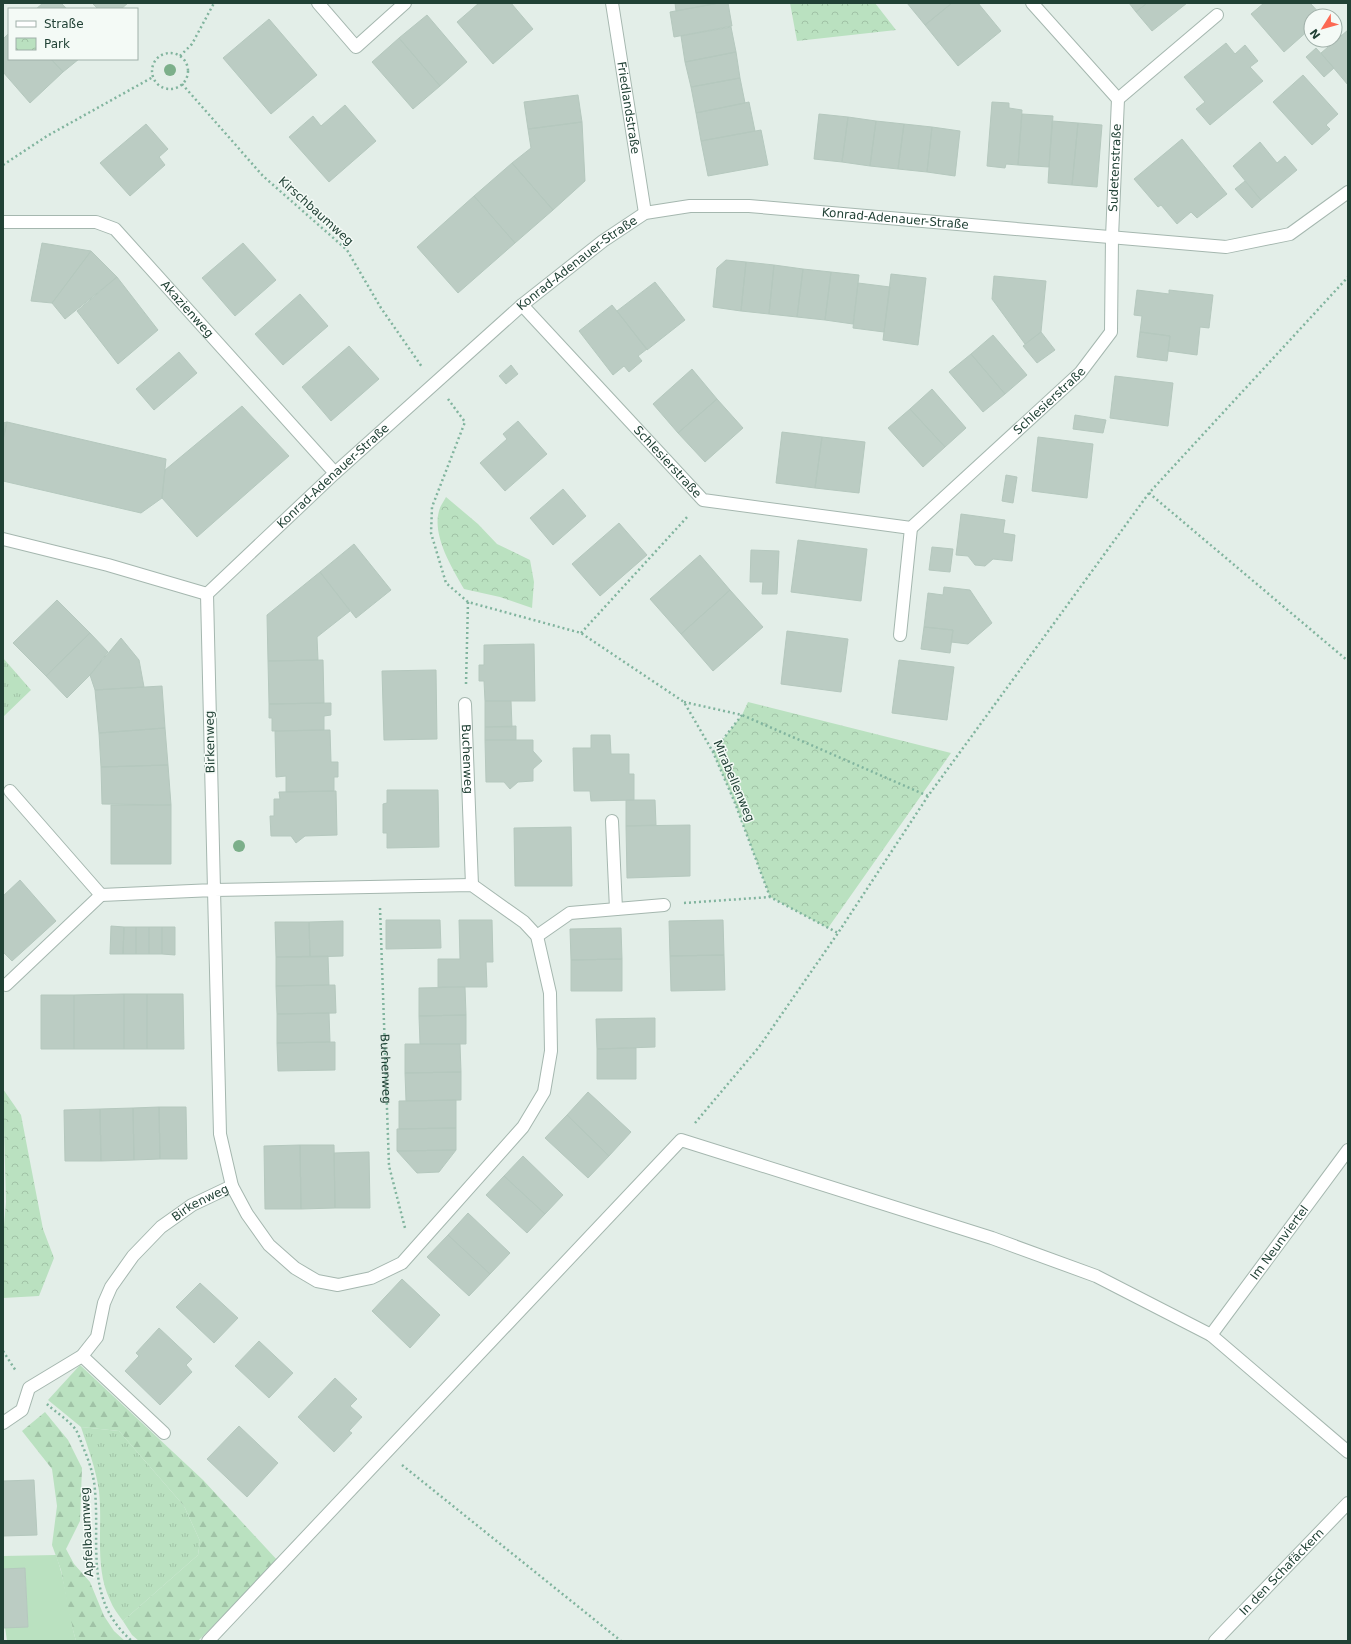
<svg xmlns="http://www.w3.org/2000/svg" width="1351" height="1644" viewBox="0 0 1351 1644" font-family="'DejaVu Sans',sans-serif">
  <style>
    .grass { fill: url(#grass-tufts) }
    .forest { fill: url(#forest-firs) }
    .park { fill: url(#park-crowns) }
    .garden { fill: #bae1c0 }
    .building { fill: #bbccc3; stroke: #b5c8be }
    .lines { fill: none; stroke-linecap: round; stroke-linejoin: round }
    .minor-casing { stroke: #a5b7af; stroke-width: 14 }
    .path { stroke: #81b49e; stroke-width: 2.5; stroke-dasharray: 2 3; stroke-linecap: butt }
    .minor { stroke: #fff; stroke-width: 12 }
    .tree { fill: #7caf8a }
    .labels { text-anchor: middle; stroke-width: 3; stroke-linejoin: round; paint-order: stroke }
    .street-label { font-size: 12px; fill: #214135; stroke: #f4faf6 }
  </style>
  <defs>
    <pattern id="grass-tufts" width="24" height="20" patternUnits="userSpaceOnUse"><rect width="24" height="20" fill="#bae1c0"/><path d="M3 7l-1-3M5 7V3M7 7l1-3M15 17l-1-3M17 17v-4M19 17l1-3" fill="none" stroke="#a0c2a6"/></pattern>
    <pattern id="forest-firs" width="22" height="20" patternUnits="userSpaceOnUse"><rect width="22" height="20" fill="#bae1c0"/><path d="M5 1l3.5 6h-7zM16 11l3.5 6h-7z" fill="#a0c2a6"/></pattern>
    <pattern id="park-crowns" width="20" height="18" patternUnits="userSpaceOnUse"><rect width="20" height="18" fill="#bae1c0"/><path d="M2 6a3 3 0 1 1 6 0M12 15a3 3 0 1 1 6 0" fill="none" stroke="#a0c2a6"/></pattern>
  </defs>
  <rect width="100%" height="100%" fill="#e3eee8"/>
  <path class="grass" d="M3,658l28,32 -28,27z
    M81,1427l38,4 65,75 16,35 -2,14 -75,66c-5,-7 -10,-13 -13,-21 -16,-33 -7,-73 -11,-109 -3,-22 -11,-43 -18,-64z"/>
  <path class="forest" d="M80,1365l123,115 75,81 -80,80h-59l-7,-6 -9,-14 75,-66 2,-14 -16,-35 -65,-75 -38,-4 -33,-27z
    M45,1412l23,28 14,28 -2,53 -14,28 8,15 16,18 14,34 10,15 11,10h-49l-6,-22 -9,-49 -9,-25 5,-39 -5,-37 -30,-38z"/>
  <path class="park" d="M790,3h85l21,27 -99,11z
    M446,497l32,27 19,20 33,16 4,22 -2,26 -32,-11 -36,-8c-12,-21 -32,-53 -25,-78 1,-5 5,-10 7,-14z
    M748,702l203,51 -123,175 -58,-31 -35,-94 -22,-51 29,-37z
    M3,1089l18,26 22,114 11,29 -15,38 -36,2v-61l3,-35z"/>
  <path class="garden" d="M56,1555c10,28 12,58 20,86h-69l-2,-14h23l-3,-58h-22v-13z"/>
  <path class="building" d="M43,3h18l6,6h-31z
    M92,3h36l-7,6h-23z
    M479,3h32l22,26 -40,35 -36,-42z
    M675,3h44l-43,8z
    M719,3h9l4,23 -58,11 -4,-25z
    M907,3h45l-27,22z
    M952,3h26l23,28 -43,35 -33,-41z
    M1129,3h18l-11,9z
    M1147,3h40l-35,28 -16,-19z
    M1264,3h46l12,13h-11v12l-27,24 -33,-38z
    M427,15l40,47 -27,24 -41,-48z
    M269,19l48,56 -46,39 -48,-56z
    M731,27l5,25 -51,10 -4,-26z
    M1348,30v55l-27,-32z
    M9,33v26h42l12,13 -33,31 -27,-31v-33z
    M399,38l41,48 -27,23 -41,-47z
    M1226,43l9,11 10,-9 13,16 -8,6 13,14 -53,44 -14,-16 9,-7 -21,-25z
    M1316,48l18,20 -10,9 -18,-20z
    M736,52l4,26 -49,9 -6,-25z
    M51,59h28l-16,13z
    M1303,75l35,39 -12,11 4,4 -18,16 -39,-43z
    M740,78l5,25 -49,10 -5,-26z
    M578,95l4,27 -54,7 -4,-27z
    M749,102l6,29 -54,10 -5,-28z
    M992,102l17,1v5l13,2 -4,55 -12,-1 -1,4 -18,-2z
    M345,105l31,36 -47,41 -40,-45 24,-21 8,10z
    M819,114l29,3 -6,45 -28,-3z
    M1022,114l31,2 -4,51 -31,-2z
    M848,117l28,4 -6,45 -28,-4z
    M876,121l28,3 -6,45 -28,-3z
    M1052,121l26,2 -6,62 -24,-2z
    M582,122l3,59 -32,29 -41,-47 19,-15 -3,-19z
    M1078,123l24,2 -5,62 -25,-2z
    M146,124l22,25 -9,8 6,8 -35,31 -30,-33z
    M904,124l28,3 -5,45 -29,-3z
    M932,127l28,4 -5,45 -28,-4z
    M761,130l7,35 -60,11 -7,-35z
    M1182,139l45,55 -30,24 -6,-6 -14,12 -16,-19 -3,2 -24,-28z
    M1260,142l17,21 8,-7 12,14 -36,30 -28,-34z
    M512,163l41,47 -38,33 -41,-47z
    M1245,181l16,19 -9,8 -17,-19z
    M474,196l41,47 -57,50 -41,-46z
    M42,243l49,8 -39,52 -21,-2z
    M243,243l33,37 -41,36 -33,-38z
    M91,251l26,26 -52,42 -13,-16z
    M726,260l20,2 -5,49 -28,-4 4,-39z
    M746,262l28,3 -5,49 -28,-3z
    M774,265l29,4 -6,48 -28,-3z
    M803,269l28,3 -6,48 -28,-3z
    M831,272l28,3 -6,49 -28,-4z
    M891,274l35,4 -8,67 -35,-5z
    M994,276l52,5 -5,51 -16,12 -33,-45z
    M117,277l41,53 -40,34 -41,-53z
    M655,282l30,38 -38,30 -30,-39z
    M858,283l32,4 -6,45 -31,-4z
    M1137,290l32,4v-4l44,5 -4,33 -9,-1 -3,28 -29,-4 2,-15 -30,-4 2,-16 -8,-1z
    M300,294l28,32 -45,39 -28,-31z
    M612,305l35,44 -9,7 4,5 -13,11 -5,-6 -11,9 -34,-44z
    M1041,332l14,18 -18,13 -14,-17z
    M1140,332l30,4 -3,25 -30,-4z
    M993,335l34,40 -22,19 -34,-40z
    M349,346l30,33 -48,42 -29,-34z
    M179,352l18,21 -43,37 -18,-21z
    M971,354l34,40 -22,18 -34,-40z
    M511,365l7,9 -12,10 -7,-8z
    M692,369l25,30 -39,34 -25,-29z
    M1115,376l58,7 -5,43 -58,-8z
    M932,389l34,39 -21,19 -35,-38z
    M717,399l26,29 -38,34 -27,-29z
    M242,406l47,50 -92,81 -35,-39 3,-28z
    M910,409l35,38 -22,20 -35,-39z
    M1075,415l31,5 -3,13 -30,-4z
    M518,421l29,33 -42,37 -25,-28 27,-24 -4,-5z
    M7,422l-4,17v-16z
    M7,422l159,37 -4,39 -21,15 -138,-32v-42z
    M782,432l40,5 -7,51 -39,-5z
    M822,437l43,5 -6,51 -44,-5z
    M1038,437l55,7 -6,54 -55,-7z
    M1006,475l11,2 -4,26 -11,-2z
    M563,489l23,27 -33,29 -23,-27z
    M961,514l44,6 -2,13 12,2 -3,26 -19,-2 -8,7 -10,-1 -7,-9 -12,-1z
    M619,523l28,32 -47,41 -28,-32z
    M798,540l69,9 -6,52 -70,-9z
    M354,544l37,46 -35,28 -36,-46z
    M932,547l21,2 -3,23 -21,-2z
    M751,550l28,1 -2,43h-15l1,-12h-13z
    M700,555l30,35 -49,44 -31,-35z
    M320,572l30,39 -33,26 1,23 -50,1 -1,-46z
    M944,587l26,3 22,33 -24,21 -17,-2 2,-12 -29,-3 4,-34 15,2z
    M730,590l33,37 -50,44 -32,-37z
    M57,600l33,33 -44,43 -33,-33z
    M924,627l29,3 -3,23 -29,-4z
    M787,631l61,8 -7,53 -60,-8z
    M90,633l18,19 -18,23 -23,23 -21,-22z
    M121,638l18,22 5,27 -49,3 -5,-15z
    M534,644l1,57h-50l-1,-20h-5v-16h5v-20z
    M323,660l1,43 -55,1 -1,-43z
    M899,660l55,7 -7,53 -55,-7z
    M436,670l1,69 -53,1 -2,-69z
    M162,686l3,42 -66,5 -4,-43z
    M485,701h26l1,26h-27z
    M331,703v12l-7,1v14l-52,1v-13h-3v-14z
    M516,726v14h-31v-13z
    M165,728l3,37 -67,2 -2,-34z
    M330,730l1,32h7v15h-4v14l-48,1v-16l-10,1 -1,-46z
    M591,735h19l1,19h18v20h5v26l-43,1 -1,-10h-16l-1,-43h18z
    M485,740h48v11l9,10 -9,8v12l-15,1 -8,7 -6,-7h-18z
    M168,765l3,40 -69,-1 -1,-37z
    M387,790h51l1,57 -52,1v-15h-4v-29l4,-1z
    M336,791l1,44 -32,1 -9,7 -5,-7h-20l-1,-20h4v-17h6l-1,-7z
    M626,800h29l1,25 -30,1z
    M111,805h60v59h-60z
    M690,825v51l-63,2 -1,-52z
    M571,827l1,59h-57l-1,-58z
    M20,880l36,41 -44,40 -9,-9v-56z
    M386,920h54l1,28 -55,1z
    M459,920h33l1,42h-7l1,25h-49v-28h22z
    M723,920l1,35 -54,1 -1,-35z
    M343,921v35l-33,1 -1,-35z
    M275,922h34l1,35h-34z
    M111,926l13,1 -1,27h-13z
    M124,927h12v27h-13z
    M136,927h13v27h-13z
    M149,927h13v27h-13z
    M162,927h13v28l-13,-1z
    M621,928l1,31 -51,1 -1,-31z
    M724,955l1,35 -54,1 -1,-35z
    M328,956l1,29 -53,1v-29z
    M622,959v32h-51v-31z
    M335,985l1,28 -59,1 -1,-28z
    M465,987l1,28 -47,1v-28z
    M124,994v55h-50v-54z
    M124,994h23v55h-23z
    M147,994h36l1,55h-37z
    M41,995h33v54h-33z
    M329,1013l1,29 -53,1v-29z
    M466,1015v29h-46l-1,-28z
    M655,1018v29l-58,2 -1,-30z
    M335,1042v28l-57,1 -1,-28z
    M405,1044h55l1,28 -56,1z
    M636,1048v31h-39v-30z
    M461,1072v28l-55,1 -1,-28z
    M588,1092l43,40 -22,24 -42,-41z
    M456,1100v28l-57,1v-28z
    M159,1107l1,52 -26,1 -1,-52z
    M159,1107h27l1,52h-27z
    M133,1108l1,52 -33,1 -1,-52z
    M100,1109l1,52h-36l-1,-51z
    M567,1115l42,41 -21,22 -43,-40z
    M456,1128v22l-59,1v-22z
    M300,1145h34l1,63 -34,1z
    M300,1145l1,64h-36l-1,-63z
    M456,1150l-17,22 -22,1 -20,-22z
    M369,1152l1,56h-35l-1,-55z
    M523,1156l40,39 -18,19 -41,-38z
    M504,1176l41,38 -18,19 -41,-38z
    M468,1213l42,40 -20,21 -42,-39z
    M448,1235l42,39 -21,22 -42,-39z
    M402,1279l38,36 -30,33 -38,-37z
    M200,1283l38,35 -24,25 -38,-36z
    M159,1328l33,31 -6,6 6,7 -32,33 -35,-34 14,-15 -3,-3z
    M259,1341l34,32 -24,25 -34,-32z
    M335,1378l22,21 -7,7 12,11 -13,14 3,2 -18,19 -36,-35z
    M239,1426l39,37 -31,34 -40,-38z
    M34,1480l3,55 -34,1v-55z
    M25,1568l3,59 -25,1v-59z"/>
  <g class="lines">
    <defs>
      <g id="minor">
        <path d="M318,3l38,44 49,-44"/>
        <path id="s2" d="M612,3l33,210"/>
        <path d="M1118,99l99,-84"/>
        <path id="s3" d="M3,222h93l19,7 220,244"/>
        <path id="s4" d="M522,305l181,195 208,28 169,-155 31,-41 1,-95 6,-138 -86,-96"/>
        <path id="s5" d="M3,539l105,26 99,29 128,-121 187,-168 81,-64 42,-28 45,-7h59l477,41 64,-13 58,-42"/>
        <path d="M900,635l11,-107"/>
        <path id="s6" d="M465,704l7,181"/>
        <path d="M10,791l91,104 113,-5 258,-5 52,37 13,14 13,57 1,58 -7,41 -21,35 -121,136 -31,15 -33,7 -21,-4 -22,-13 -26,-23 -22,-31 -15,-28 -12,-52 -6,-244 -7,-296"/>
        <path d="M612,821l4,88"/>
        <path d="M537,936l33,-23 94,-8"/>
        <path d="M6,985l95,-90"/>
        <path id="s7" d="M1211,1335l137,-185"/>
        <path d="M82,1356l82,77"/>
        <path id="s8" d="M3,1423l19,-13 7,-22 53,-32 15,-19 7,-34 7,-16 22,-31 28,-29 31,-22 40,-19"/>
        <path d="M208,1641l473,-501 311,98 104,38 115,59 137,117"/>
        <path id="s9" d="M1215,1641l133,-138"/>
      </g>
    </defs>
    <use href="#minor" class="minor-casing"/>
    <g class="path">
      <circle cx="170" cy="71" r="18"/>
      <path d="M180,56l12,-12 22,-41"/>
      <path d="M182,84l81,92 84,74 34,58 41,59"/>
      <path d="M3,165l44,-29 106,-59"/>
      <path d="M448,399l17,23 -33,85 -1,26 15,50 22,19 113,31 103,69 29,50 22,51 35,94"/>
      <path d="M1149,493l199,168"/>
      <path d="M581,633l108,-118"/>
      <path d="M466,684l2,-82"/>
      <path d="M684,702l58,13 186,81"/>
      <path d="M713,752l29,-37"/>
      <path d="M684,903l86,-6 68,36"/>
      <path id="s1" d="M380,908l9,258 16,62"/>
      <path d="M695,1123l64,-76 79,-114 90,-137 221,-303 199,-216"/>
      <path d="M3,1351l13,20"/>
      <path d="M47,1404c8,8 22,16 29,26 3,5 5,12 7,17 6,14 11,28 12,44 5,54 -11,109 37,150"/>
      <path d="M402,1465l219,176"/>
    </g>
    <use href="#minor" class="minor"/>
  </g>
  <g class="tree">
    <circle cx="170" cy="70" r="6"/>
    <circle cx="239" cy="846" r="6"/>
  </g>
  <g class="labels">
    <g class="street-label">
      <text dy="4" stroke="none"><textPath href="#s2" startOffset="106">Friedlandstraße</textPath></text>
      <text dy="4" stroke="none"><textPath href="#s4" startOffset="921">Sudetenstraße</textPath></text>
      <text transform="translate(316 211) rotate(42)" y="4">Kirschbaumweg</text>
      <text dy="4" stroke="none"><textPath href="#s5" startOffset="1044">Konrad-Adenauer-Straße</textPath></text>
      <text dy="4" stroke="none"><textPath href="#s5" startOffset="708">Konrad-Adenauer-Straße</textPath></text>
      <text dy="4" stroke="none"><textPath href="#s3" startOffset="221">Akazienweg</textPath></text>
      <text dy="4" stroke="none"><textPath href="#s4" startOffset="664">Schlesierstraße</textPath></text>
      <text dy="4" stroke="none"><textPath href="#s4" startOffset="214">Schlesierstraße</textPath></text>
      <text dy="4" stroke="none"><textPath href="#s5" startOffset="384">Konrad-Adenauer-Straße</textPath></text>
      <text transform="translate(210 742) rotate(-91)" y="4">Birkenweg</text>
      <text dy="4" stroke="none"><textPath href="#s6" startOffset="55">Buchenweg</textPath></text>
      <text transform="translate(734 781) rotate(67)" y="4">Mirabellenweg</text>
      <text dy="4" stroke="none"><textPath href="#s1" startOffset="161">Buchenweg</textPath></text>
      <text dy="4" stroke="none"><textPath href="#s8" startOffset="309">Birkenweg</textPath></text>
      <text dy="4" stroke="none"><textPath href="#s7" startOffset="115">Im Neunviertel</textPath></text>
      <text transform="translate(87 1532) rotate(-93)" y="4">Apfelbaumweg</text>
      <text dy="4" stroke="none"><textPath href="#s9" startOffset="96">In den Schafäckern</textPath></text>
    </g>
  </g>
  <rect width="1351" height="1644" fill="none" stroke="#214135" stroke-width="8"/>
  <rect x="8" y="8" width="130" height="52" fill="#f4faf6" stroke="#a0b0a9"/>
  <rect x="16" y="21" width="20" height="6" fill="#ffffff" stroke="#a0b0a9"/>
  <text x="44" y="28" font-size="12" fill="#214135">Straße</text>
  <rect x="16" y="38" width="20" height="12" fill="url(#park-crowns)" stroke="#a0b0a9"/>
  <text x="44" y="48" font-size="12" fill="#214135">Park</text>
  <g transform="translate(1323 28) rotate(233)"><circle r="19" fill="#f4faf6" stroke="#a0b0a9"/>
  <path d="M0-3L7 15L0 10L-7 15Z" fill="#fc6953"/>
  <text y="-6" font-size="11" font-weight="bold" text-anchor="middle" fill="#214135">N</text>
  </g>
</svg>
